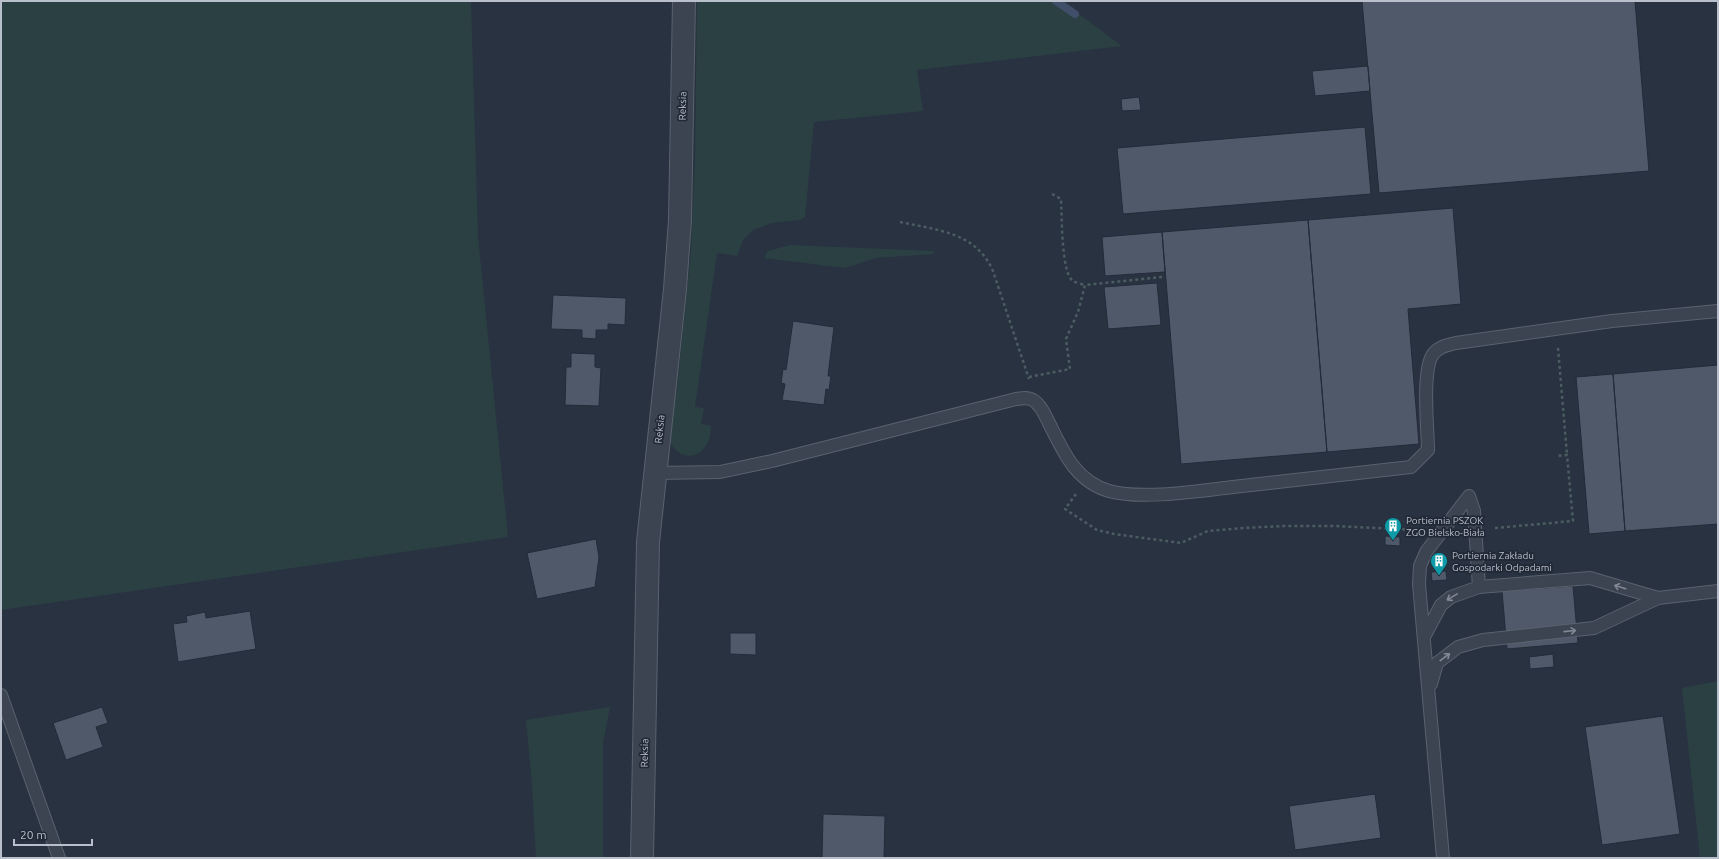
<svg xmlns="http://www.w3.org/2000/svg" width="1719" height="859" viewBox="0 0 1719 859" font-family="Ubuntu,sans-serif">
  <style>
    .green { fill: #2b4043 }
    .lines { fill: none; stroke-linecap: round; stroke-linejoin: round }
    .stream { stroke: #404e69; stroke-width: 8 }
    .building { fill: #4f596a; stroke: #232b38 }
    .service-casing { stroke: #5a626e; stroke-width: 14 }
    .minor-casing { stroke: #5a626e; stroke-width: 24 }
    .path { stroke: #4b5d61; stroke-width: 2.5; stroke-dasharray: 3 3; stroke-linecap: butt }
    .service { stroke: #3c4451; stroke-width: 12 }
    .minor { stroke: #3c4451; stroke-width: 22 }
    .oneway { stroke: #818894 }
    .labels { text-anchor: middle; stroke-width: 3.5; stroke-linejoin: round; paint-order: stroke }
    .street-label { font-size: 10px; fill: #b9bfcb; stroke: #212936 }
    .poi-label { font-size: 10px; fill: #b9bfcb; stroke: #212936; text-anchor: start }
  </style>
  <rect width="100%" height="100%" fill="#283241"/>
  <path class="green" d="M1,1h470l7,235 30,301 -507,73z
    M697,1h355l24,17 3,-4 43,32 -205,24 6,41 -109,11 -9,95 -5,3 -28,3 -19,7 -10,10 -6,16 -20,-3 -22,154 9,1 -3,16 10,2c-1,5 0,11 -3,15 -9,22 -31,18 -40,-2l9,-51 14,-137 4,-93z
    M790,245l144,6v3l-58,4 -31,10 -81,-10 4,-7z
    M1718,681v177h-18l-18,-170z
    M610,707l-7,36v115h-67l-4,-74 -6,-64z"/>
  <g class="lines">
    <path class="stream" d="M1056,1l19,13"/>
  </g>
  <path class="building" d="M1362,1h273l14,170 -270,22z
    M1368,66l2,25 -55,5 -3,-25z
    M1139,97l2,13 -19,1 -1,-12z
    M1365,127l6,67 -248,20 -6,-66z
    M1453,208l8,96 -53,5 11,135 -92,8 -19,-232z
    M1308,220l19,232 -146,12 -19,-232z
    M1162,232l3,40 -60,4 -3,-39z
    M1157,283l4,42 -53,4 -4,-42z
    M553,295l73,3 -1,27 -17,-1v6h-12v9l-14,-1v-8l-31,-1z
    M793,321l41,6 -6,49h3l-2,14 -3,-1 -2,16 -42,-5 3,-16 -4,-1 2,-14 3,1z
    M571,353l24,1v13l6,1 -2,38 -34,-1 1,-38h5z
    M1718,365v159l-93,7 -12,-157z
    M1613,374l12,157 -36,3 -13,-157z
    M1385,536l15,1v9l-15,-1z
    M596,539l3,18 -4,30 -58,12 -10,-46z
    M1446,571l1,9 -15,1 -1,-9z
    M1573,586l5,57 -71,6 -5,-58z
    M250,611l6,38 -78,13 -5,-38 14,-2 -1,-6 19,-4 1,6z
    M730,633h26v22l-26,-1z
    M1553,654l1,13 -24,2 -1,-12z
    M102,707l6,16 -12,4 7,20 -37,13 -13,-37z
    M1663,716l17,118 -78,11 -17,-118z
    M1375,794l6,44 -86,12 -6,-44z
    M823,814l62,2 -1,42h-62z"/>
  <g class="lines">
    <defs>
      <path id="service" d="M654,473l66,-1 52,-11 244,-62c6,-1 12,-2 17,1 8,5 12,15 16,23 14,28 26,58 60,68 32,9 90,0 124,-4 59,-7 119,-13 178,-20l17,-17c0,-20 -7,-83 6,-97 6,-7 14,-8 22,-10l156,-22 106,-10
        M1424,637l17,-32 10,-8 28,-10 111,-9 68,20
        M1431,684l6,-21 21,-16 25,-7 111,-12 64,-30 60,-7
        M1,695l58,163
        M1443,858l-24,-274 1,-18 6,-14 43,-56 5,15 5,76"/>
      <path id="minor" d="M642,858l6,-316 27,-253 5,-69 4,-219"/>
    </defs>
    <use href="#service" class="service-casing"/>
    <use href="#minor" class="minor-casing"/>
    <path class="path" d="M1052,194l9,5c1,16 0,74 12,82 3,2 9,3 12,4
      M900,222c37,8 76,10 93,49l36,108
      M1558,348l9,107
      M1029,377l41,-8 -4,-30 12,-27 7,-27 77,-8
      M1076,494l-11,15 32,21 17,4 67,9 27,-12 35,-3 41,-2h50l84,4
      M1495,528l78,-7 -6,-66 -11,1"/>
    <use href="#service" class="service"/>
    <use href="#minor" class="minor"/>
  </g>
  <defs><path id="oneway-shaft" d="M-6 0H5M1.5-3L5.5 0L1.5 3" fill="none" stroke-width="1.6" stroke-linecap="round" stroke-linejoin="round"/></defs>
  <g class="oneway">
    <use href="#oneway-shaft" transform="translate(1620 587) rotate(-163)"/>
    <use href="#oneway-shaft" transform="translate(1452 597) rotate(149)"/>
    <use href="#oneway-shaft" transform="translate(1570 631) rotate(-6)"/>
    <use href="#oneway-shaft" transform="translate(1445 657) rotate(-37)"/>
  </g>
  <defs>
    <symbol id="building-pin" viewBox="-11 -11 22 30"><path d="M0 17L-7.5 6A9.5 9.5 0 1 1 7.5 6Z" fill="#0f9aa8" stroke="#212936"/><path d="M-4-6H4V6H1V3H-1V6H-4ZM-2.5-4.3h1.7v1.8h-1.7ZM.8-4.3h1.7v1.8H.8ZM-2.5-1h1.7V.8h-1.7ZM.8-1h1.7V.8H.8Z" fill="#fff"/></symbol>
  </defs>
  <g fill-rule="evenodd">
    <use href="#building-pin" x="1383" y="516" width="20" height="27"/>
    <use href="#building-pin" x="1429" y="551" width="20" height="27"/>
  </g>
  <g class="labels">
    <g class="street-label">
      <text transform="translate(682 106) rotate(-89)" y="4">Reksia</text>
      <text transform="translate(659 429) rotate(-84)" y="4">Reksia</text>
      <text transform="translate(644 753) rotate(-89)" y="4">Reksia</text>
    </g>
    <g class="poi-label">
      <text x="1406" y="524">Portiernia PSZOK<tspan x="1406" dy="12">ZGO Bielsko-Biała</tspan></text>
      <text x="1452" y="559">Portiernia Zakładu<tspan x="1452" dy="12">Gospodarki Odpadami</tspan></text>
    </g>
  </g>
  <rect width="1719" height="859" fill="none" stroke="#b9bfcb" stroke-width="4"/>
  <path d="M14 839v6h78v-6" fill="none" stroke="#b9bfcb" stroke-width="2"/>
  <text x="20" y="839" font-size="12" fill="#b9bfcb" stroke="#212936" stroke-width="3" paint-order="stroke">20 m</text>
</svg>
